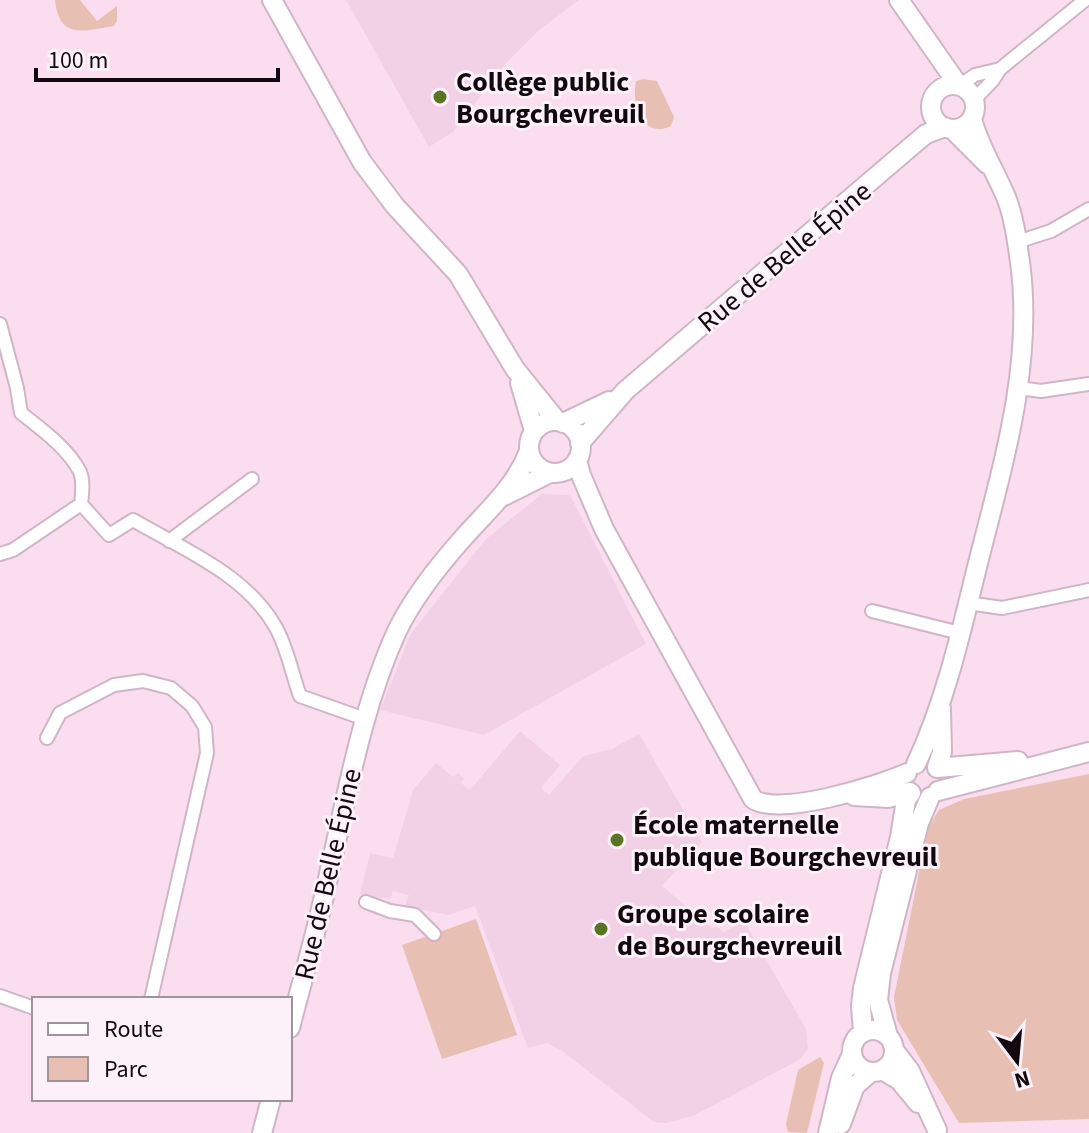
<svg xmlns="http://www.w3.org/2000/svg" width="1089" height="1133" viewBox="0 0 1089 1133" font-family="'Source Sans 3',sans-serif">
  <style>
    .built { fill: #f2d0e6 }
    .green { fill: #e8bfb3 }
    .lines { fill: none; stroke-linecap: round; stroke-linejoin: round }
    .street-casing { stroke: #d0b5c7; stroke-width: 16 }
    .secondary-casing { stroke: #d0b5c7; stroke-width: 22 }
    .street { stroke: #fff; stroke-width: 12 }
    .secondary { stroke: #fff; stroke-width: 18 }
    .poi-dot { fill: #5a7325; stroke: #fcf1f8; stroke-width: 3 }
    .labels { text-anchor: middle; stroke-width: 6; stroke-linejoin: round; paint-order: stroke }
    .poi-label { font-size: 28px; font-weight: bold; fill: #12090f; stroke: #fcf1f8; text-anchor: start }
    .street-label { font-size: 28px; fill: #12090f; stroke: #fcf1f8 }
  </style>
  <rect width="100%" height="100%" fill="#fadef0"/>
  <path class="built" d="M346,0h233l-41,31 -32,32 -53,69 -24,15z
    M542,494l28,1 76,149 -162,91 -104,-25 31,-77 75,-94z
    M520,731l40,34 -19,23 8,7 34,-39 29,-7 27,-15 63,108 -40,44 50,42 5,-1 7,5 20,-11 62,108 2,20 -9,11 -106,56 -27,7 -12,-1 -93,-72 -14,-7 -19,5 -53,-142 -27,9 -43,-9 4,-11 -16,-4 -3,8 -30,-5 10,-41 23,5 20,-68 23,-27 17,14 5,-4 6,6 -3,4 9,7z"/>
  <path class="green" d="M55,0h25l17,21 20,-15v15l-3,5c-31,5 -55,14 -59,-26z
    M643,79l14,2 17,36 -3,9c-29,14 -40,-23 -35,-45z
    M1089,774v345l-130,4 -62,-103 -3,-23 34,-170 11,-17 25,-11z
    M476,919l41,116 -75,24 -40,-114z
    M820,1057l4,6 -17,70 -19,-1 -2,-8 12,-54z"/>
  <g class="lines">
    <defs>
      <path id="street" d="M959,86l16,-11 25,-6
        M974,100l19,-20 7,-11 85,-69
        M1017,242l34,-11 38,-22
        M0,324l17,64 4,25c19,15 48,36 59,59 4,10 2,22 1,32l-68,46 -13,4
        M1019,388l22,3 48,-7
        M81,504l28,31 24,-15c50,29 112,54 142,106 12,20 17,48 25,70l65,23
        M169,541l83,-62
        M968,603l34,5 87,-18
        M872,611l88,22
        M47,738l13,-25 54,-28 29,-4 28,7 21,18 13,21 2,26 -56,246
        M366,902l24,9 25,4 19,19
        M0,996l34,12"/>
      <path id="secondary" d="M272,0l90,162 33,44 63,68 57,95 42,52
        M899,0l60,86
        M931 107a22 22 0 1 1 44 0a22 22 0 1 1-44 0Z
        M952,129l35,35
        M520,383l14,48
        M529 447a26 26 0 1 1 52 0a26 26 0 1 1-52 0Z
        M563,423l46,-22
        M580,443l45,-52 289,-247 12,-10 19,-7
        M577,460l4,15 23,54 149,270c26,18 125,-13 154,-26
        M504,496l46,-23
        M916,764c29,-61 45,-132 61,-197 25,-100 57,-201 43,-305 -3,-21 -6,-45 -14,-65 -11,-26 -27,-51 -34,-78
        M937,767l5,-15 -1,-44
        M937,768l81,-7
        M938,791l151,-39
        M854,796l34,2 22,-6
        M290,1028c12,-47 26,-94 36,-141 20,-86 34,-175 71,-256 16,-33 42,-66 67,-94 24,-27 52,-51 65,-86
        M852 1051a21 21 0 1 1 42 0a21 21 0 1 1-42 0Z
        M863,1032l-2,-26 2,-18 37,-151 6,-37 5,-7
        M888,1036l-10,-36 3,-27 38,-150 11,-26
        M894,1050l16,21 27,59
        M882,1070l17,10 19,23
        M841,1124l14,-38 15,-13
        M262,1133l9,-34
        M828,1133l13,-55 11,-24"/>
    </defs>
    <use href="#street" class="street-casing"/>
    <use href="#secondary" class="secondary-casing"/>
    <use href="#street" class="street"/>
    <use href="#secondary" class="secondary"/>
  </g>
  <g class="poi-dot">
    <circle cx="440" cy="97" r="8"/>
    <circle cx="617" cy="840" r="8"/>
    <circle cx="601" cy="929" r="8"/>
  </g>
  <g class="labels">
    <g class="poi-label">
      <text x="456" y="91">Collège public<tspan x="456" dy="32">Bourgchevreuil</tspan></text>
      <text x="633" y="834">École maternelle<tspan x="633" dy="32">publique Bourgchevreuil</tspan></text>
      <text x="617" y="923">Groupe scolaire<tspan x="617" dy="32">de Bourgchevreuil</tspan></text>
    </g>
    <g class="street-label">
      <text transform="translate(784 256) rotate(-40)" y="10">Rue de Belle Épine</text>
      <text transform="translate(327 874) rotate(-77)" y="10">Rue de Belle Épine</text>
    </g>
  </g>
  <rect x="32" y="997" width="260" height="104" fill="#fcf1f8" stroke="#9e949b" stroke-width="2"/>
  <rect x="48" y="1023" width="40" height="12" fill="#ffffff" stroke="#9e949b" stroke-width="2"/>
  <text x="104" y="1037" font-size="24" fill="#12090f">Route</text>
  <rect x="48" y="1057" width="40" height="24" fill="#e8bfb3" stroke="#9e949b" stroke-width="2"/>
  <text x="104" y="1077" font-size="24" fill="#12090f">Parc</text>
  <g transform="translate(1017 1061) rotate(164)" stroke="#fcf1f8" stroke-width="6" paint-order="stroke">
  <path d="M0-6L14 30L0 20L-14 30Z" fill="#12090f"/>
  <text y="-12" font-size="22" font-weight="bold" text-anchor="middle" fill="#12090f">N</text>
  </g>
  <path d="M36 68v12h242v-12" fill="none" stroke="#12090f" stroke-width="4"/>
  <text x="48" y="68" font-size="24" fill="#12090f" stroke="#fcf1f8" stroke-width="6" paint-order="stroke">100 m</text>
</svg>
